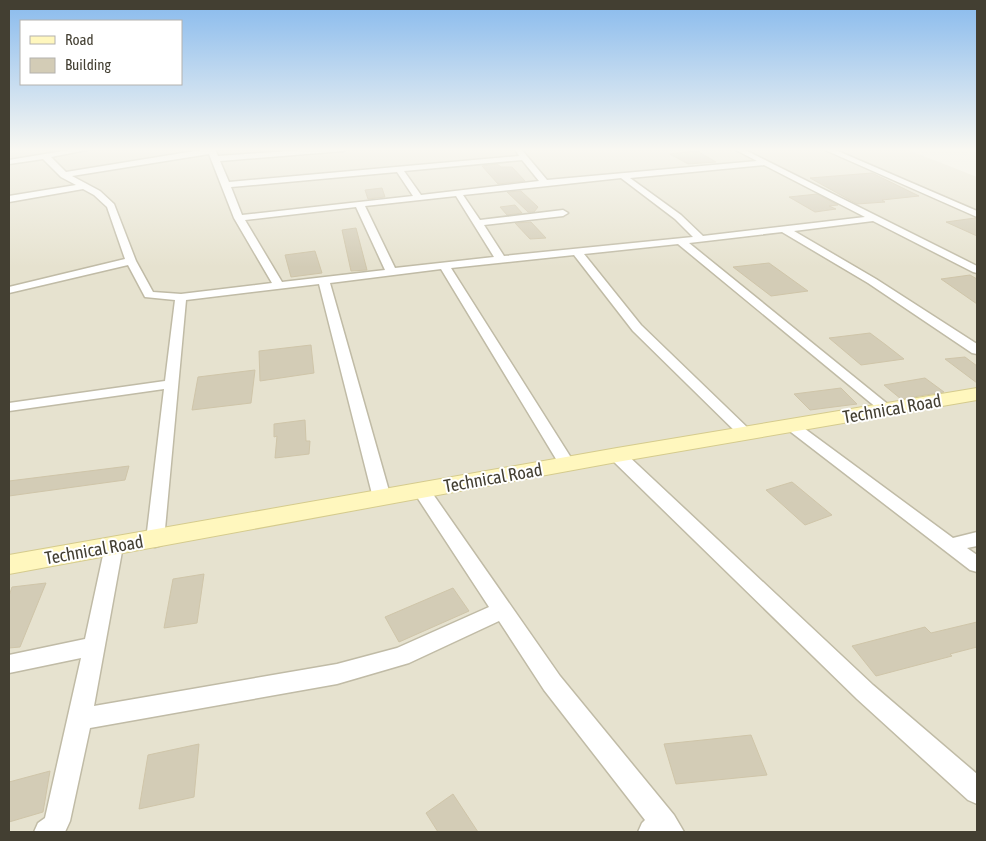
<svg xmlns="http://www.w3.org/2000/svg" width="986" height="841" viewBox="0 0 986 841" font-family="'Asap Condensed',sans-serif">
  <style>
    .residential { fill: #e6e2cf }
    .building { fill: #d3ccb6; stroke: #cfc5a9 }
    .lines { fill: none; stroke-linecap: round; stroke-linejoin: round }
    .street-casing { stroke: #c0bba6; stroke-width: 3 }
    .secondary-casing { stroke: #d5cb8d; stroke-width: 2 }
    .street { fill: #fff; fill-rule: evenodd }
    .secondary { fill: #fff7be; fill-rule: evenodd }
    .labels { text-anchor: middle; stroke-width: 4; stroke-linejoin: round; paint-order: stroke }
    .street-label { font-size: 18px; fill: #433f32; stroke: #fff }
  </style>
  <rect width="100%" height="100%" fill="#f2efe1"/>
  <path class="residential" d="M9,149h897l71,28v655h-968z"/>
  <path class="building" d="M697,151l19,11 -28,2 -18,-10z
    M497,164l4,3h11l13,14 -27,3 -16,-18z
    M872,173l47,23 -37,4 3,2 -28,2 -47,-26z
    M382,188l3,9 -17,2 -3,-9z
    M521,191l17,16 -4,5h-6l-21,-20z
    M817,194l21,11 -9,1 7,3 -21,3 -26,-15z
    M515,205l7,8 -15,2 -7,-8z
    M975,218l2,1v17l-31,-14z
    M531,222l15,16 -16,1 -15,-16z
    M356,228l11,42 -16,1 -9,-41z
    M315,251l7,22 -31,4 -6,-22z
    M769,263l39,28 -37,5 -38,-29z
    M970,275l7,4v25l-36,-25z
    M870,333l16,12 18,14 -43,6 -32,-27z
    M311,345l3,28 -54,8 -1,-30z
    M965,357l12,9v17l-32,-24z
    M255,370l-4,33 -59,7 6,-33z
    M925,378l19,14 -43,7 -17,-14z
    M841,388l16,16 -47,6 -16,-16z
    M305,420l1,21h4l-1,13 -34,4 2,-22 -3,1v-13z
    M129,466l-4,14 -116,16v-15z
    M792,482l40,33 -27,10 -39,-35z
    M204,574l-7,49 -33,5 9,-49z
    M46,583l-26,64 -11,1v-52l3,-9z
    M453,588l16,23 -70,31 -14,-25z
    M977,622v25l-27,7 2,2 -76,20 -24,-30 73,-19 6,6z
    M751,735l16,40 -91,9 -12,-40z
    M199,744l-5,53 -55,12 9,-54z
    M50,771l-7,41 -34,10v-40z
    M453,794l25,38h-40l-12,-19z"/>
  <g class="lines">
    <defs>
      <path id="street" d="M75,149h16l-40,8 15,15 141,-23h8l3,7 99,-7h30l-4,2 -123,10 9,21 290,-26 -4,-7h6l26,31 210,-19 -23,-12h9l234,117v7l-4,-1 -100,-51 -79,10 82,48 101,65v10l-5,-1 -104,-70 -86,-51 -93,11 206,167 -2,3h-10l-205,-169 -94,10 57,71 110,106 3,3 -3,3h-10l-108,-106 -59,-76 -123,13 124,196 -2,4 -6,1 -6,-1 -2,-4 -118,-195 -111,14 61,215 -3,4 -6,2 -6,-2 -3,-4 -54,-214 -133,16 -22,240 -2,5 -7,2 -7,-2 -2,-5 18,-151 -155,22v-8l156,-22 10,-81 -30,-3 -17,-32 -119,28v-6l116,-28 -18,-52 -13,-12 -11,-6 -74,13v-6l67,-11 -15,-8 -18,-18 -34,5v-4zM209,154l25,64 38,65 -91,11 -28,-2 -17,-31 -22,-57 -14,-13 -28,-15zM522,160l17,21 -118,14 -17,-24zM764,165l101,52 -162,19 -22,-21 -51,-37zM397,172l16,24 -171,19 -11,-28zM621,178l54,41 18,18 -189,19 -20,-31 79,-9 5,-3 -5,-3 -83,10 -17,-25zM456,196l38,61 -99,11 -30,-62zM356,207l29,63 -103,12 -37,-62z
        M823,149h10l144,62v6z
        M792,421l5,2 156,115 24,-6v14l-10,2 10,7v17l-7,-2 -183,-141 -3,-3 3,-3z
        M617,450l6,1 250,234 104,89v30l-9,-4 -111,-101 -246,-240 -2,-4 2,-4z
        M422,485l6,2 132,189 114,139 10,17h-46l4,-9 3,-3 -101,-130 -45,-69 -90,42 -72,21 -247,44 -20,93 -5,11h-31l4,-9 7,-5 36,-160 -72,15v-18l76,-16 20,-93 2,-5 7,-2 7,2 2,5 -29,160 243,-42 60,-16 92,-41 -76,-116 3,-4z"/>
      <path id="secondary" d="M977,388v12l-360,62 -608,112v-19l608,-107z"/>
    </defs>
    <use href="#street" class="street-casing"/>
    <use href="#secondary" class="secondary-casing"/>
    <use href="#street" class="street"/>
    <use href="#secondary" class="secondary"/>
  </g>
  <linearGradient id="sky" x2="0" y2="1"><stop stop-color="#88baed"/><stop offset="0.56" stop-color="#f9f8f2"/><stop offset="1" stop-color="#f9f8f2" stop-opacity="0"/></linearGradient>
  <rect width="986" height="267" fill="url(#sky)"/>
  <g class="labels">
    <g class="street-label">
      <text transform="translate(892 409) rotate(-10)" y="6">Technical Road</text>
      <text transform="translate(493 478) rotate(-10)" y="6">Technical Road</text>
      <text transform="translate(94 550) rotate(-10)" y="6">Technical Road</text>
    </g>
  </g>
  <rect width="986" height="841" fill="none" stroke="#433f32" stroke-width="20"/>
  <rect x="20" y="20" width="162" height="65" fill="#ffffff" stroke="#b4b2ad"/>
  <rect x="30" y="36" width="25" height="8" fill="#fff7be" stroke="#b4b2ad"/>
  <text x="65" y="45" font-size="15" fill="#433f32">Road</text>
  <rect x="30" y="58" width="25" height="15" fill="#d3ccb6" stroke="#b4b2ad"/>
  <text x="65" y="70" font-size="15" fill="#433f32">Building</text>
</svg>
